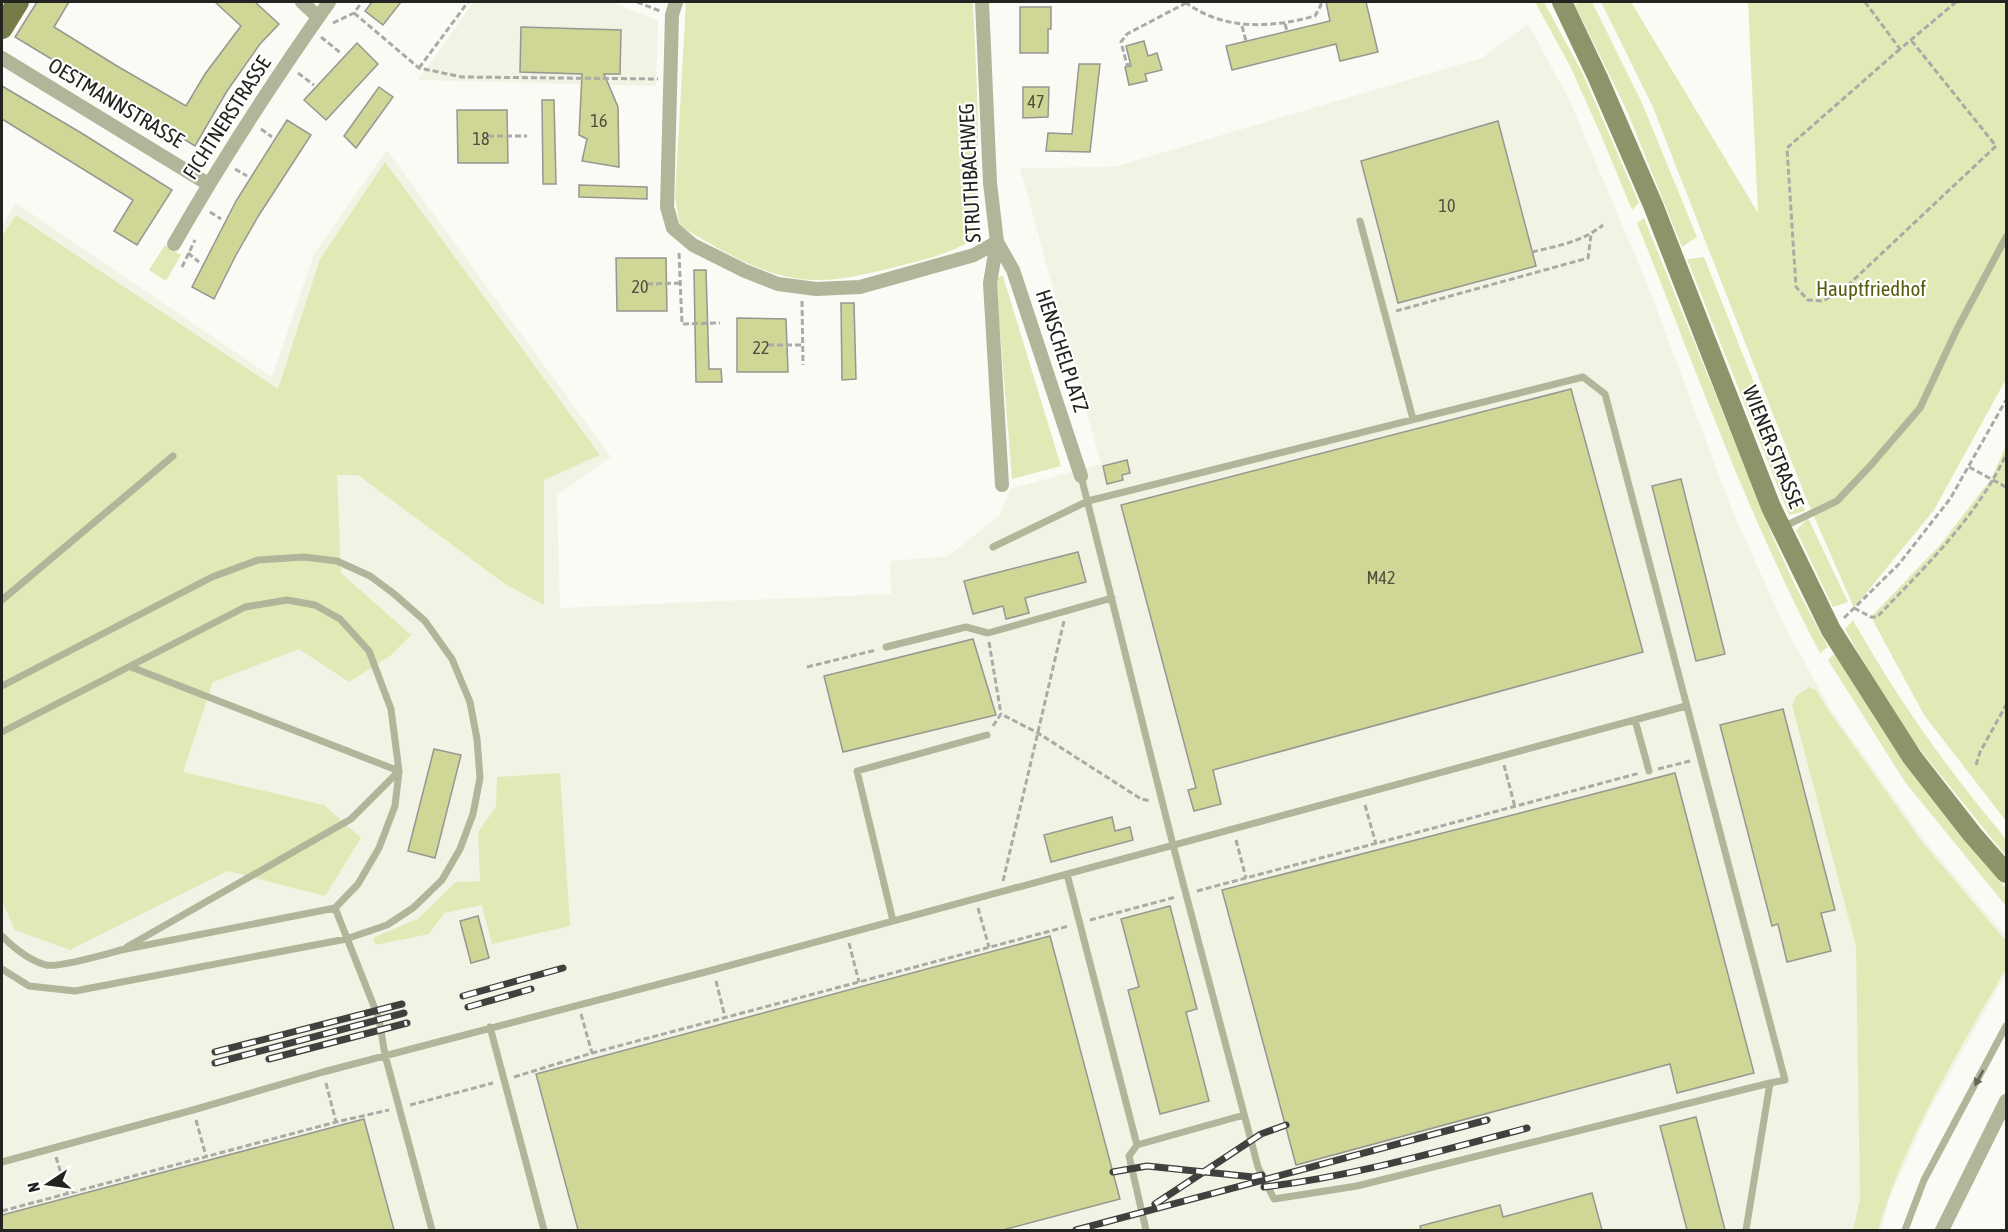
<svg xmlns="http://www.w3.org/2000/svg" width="2008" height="1232" viewBox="0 0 2008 1232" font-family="'Asap Condensed',sans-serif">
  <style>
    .built { fill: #f1f3e5 }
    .green { fill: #e2e9b7 }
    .building { fill: #cfd696; stroke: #969791; stroke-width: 1.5 }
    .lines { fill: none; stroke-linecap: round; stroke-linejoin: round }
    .path { stroke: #aaaba6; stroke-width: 3; stroke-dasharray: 6 3; stroke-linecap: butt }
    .lane { stroke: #b1b59a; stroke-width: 7 }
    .street { stroke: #b1b59a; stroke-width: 14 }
    .secondary { stroke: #8e936a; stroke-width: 20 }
    .primary { stroke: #767b48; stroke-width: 22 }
    .rail-casing { stroke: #40413e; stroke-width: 7 }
    .rail { stroke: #fffffe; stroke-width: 4.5; stroke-dasharray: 14; stroke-linecap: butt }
    .oneway { fill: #636557 }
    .labels { text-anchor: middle; stroke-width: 4.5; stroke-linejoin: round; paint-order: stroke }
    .number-label { font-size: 18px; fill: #4e503e }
    .street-label { font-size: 21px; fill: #232421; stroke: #fffffe }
    .park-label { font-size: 21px; fill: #565b12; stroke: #fffffe }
  </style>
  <rect width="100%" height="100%" fill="#fafbf5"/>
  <path class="built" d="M474,2h138l46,19 -2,65 -238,-6z
    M1528,24l41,75 79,187 84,224 52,115 47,85 94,131 81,95v38l-76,135 -39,85 -10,36h-1879v-1004l14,-23 256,174 42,-123 73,-104 224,307 -54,38 3,113 331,-14 -1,-33 58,-5 52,-41 10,-26 91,-25 -81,-296 94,-1 368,-109z"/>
  <path class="green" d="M686,2h287c2,47 5,94 5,142 0,32 1,64 -6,96 -24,15 -50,20 -77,27 -26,6 -54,14 -81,13 -49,-1 -93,-30 -134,-54l-5,-29z
    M1535,2h9l39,72 56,129 -7,7 -31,-75 -31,-69z
    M1580,2h12l50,101 55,134 -15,10 -55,-136 -52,-106z
    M1601,2h30l127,211 -10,-211h258v377l-72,131 -80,98 -48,-110 -154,-393z
    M385,162l215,293 -56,25v125l-39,-21 -147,-109h-21l4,98 70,62 -21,21 -41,26 -50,-33 -86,33 -30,90 141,33 37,33 -36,58 -97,-25 -158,79 -55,-20 -13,-29v-665l14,-21 262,174 42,-130z
    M1644,218l132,326 19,41 33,62 -8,6c-73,-138 -125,-286 -183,-430z
    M165,245l16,10 -15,26 -17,-11z
    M1704,257l101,254 -16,4 -102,-256z
    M1003,276l58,190 -49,13 -16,-196 1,-6z
    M2006,446v375l-82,-106 -53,-98 69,-72 51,-66z
    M1808,518l40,84 -15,5 -37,-77z
    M1853,620c45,80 95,150 153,219v17l-93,-115 -43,-67 -25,-45z
    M1836,652l111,165 59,71v18l-101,-124 -77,-122z
    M1809,687l7,3 13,21 93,131 84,99v27c-48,85 -100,168 -128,262h-25l7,-31 -4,-253 -64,-241 4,-9z
    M560,773l10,153 -78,18 -10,-39 -38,8 -15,21 -54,11 -2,-7 46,-20 37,-36 24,-1 -2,-49 18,-25 1,-30z"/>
  <path class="building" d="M37,2h32l-15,25 63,39 69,40 19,-32 36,-48 -26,-24h40l24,22 -19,20 -33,47 -32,55 -180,-109z
    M372,2h29l-18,23 -18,-14z
    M1326,2h40l12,50 -38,9 -4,-17 -104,26 -6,-24 104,-25z
    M1020,7h31v22h-3v24h-28z
    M521,27l100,3 -1,44h-16l14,33 1,60 -37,-6 5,-22 -8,-4 3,-61 -62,-2z
    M1144,41l4,15 9,-3 5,17 -17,4 2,7 -18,4 -4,-18 6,-1 -5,-20z
    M357,43l21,21 -52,56 -22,-20z
    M1079,64h21l-10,88 -44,-1 2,-18 24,1z
    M2,86l81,48 89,56 -35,55 -23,-14 19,-31 -131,-81z
    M379,87l14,10 -37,51 -12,-12z
    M1023,87h26l-1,30 -25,1z
    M542,100h12l2,84h-13z
    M457,110h50l1,53h-50z
    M287,120l24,15 -52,80 -23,40 -22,44 -22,-12 44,-86z
    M1498,121l38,145 -138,37 -37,-142z
    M579,185l68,2v12l-68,-2z
    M616,258h50l1,53h-50z
    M694,270h12l3,99h12l1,13h-26z
    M841,303h13l2,76 -14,1z
    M737,318l49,1 2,53h-51z
    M1571,389l72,263 -430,118 8,34 -27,7 -6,-21 8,-2 -75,-283z
    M1127,460l3,13 -8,2 1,5 -16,4 -4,-18z
    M1681,479l44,175 -29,7 -44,-175z
    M1078,552l8,30 -61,16 4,15 -23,6 -3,-13 -30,8 -9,-33z
    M973,639l23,76 -153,37 -19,-76z
    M1783,709l52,201 -14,3 10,38 -44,11 -9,-38 -6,2 -52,-201z
    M434,749l27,6 -26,103 -27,-7z
    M1675,773l79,300 -77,20 -7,-29 -374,101 -74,-275z
    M1112,817l3,14 15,-4 3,13 -82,22 -7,-27z
    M1170,906l27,103 -11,3 23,89 -49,13 -32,-124 11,-3 -18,-68z
    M478,916l11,42 -18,5 -11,-42z
    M1050,936l70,263 -117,31h-425l-42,-156z
    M1696,1117l29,113h-38l-27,-104z
    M364,1119l30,111h-392v-15z
    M1592,1193l10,37h-181l-1,-4 80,-21 3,12z"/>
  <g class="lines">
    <path class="path" d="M637,2l23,9
      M1185,2c39,29 86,26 130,14l6,-11 -1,-3
      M1865,2l35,47 56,-47
      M354,13l65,55 43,9 196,2
      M333,23l21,-10 8,-11
      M1285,24l2,7
      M1242,26l4,15
      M321,37l21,17
      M1900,49l-113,99 9,139 12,13 15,1 22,-13 151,-142 -85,-106
      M1131,64l-4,1 -6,-23 6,-8 59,-31
      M419,68l49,-66
      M298,73l16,12
      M261,129l11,8
      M488,136h39
      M235,169l12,7
      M210,212l11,7
      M1532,252c25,-6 50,-10 71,-27
      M188,253l11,9
      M679,253l3,71 38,-1
      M182,267l13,-27
      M647,284l33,-1
      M802,301l1,64
      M1396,311l192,-53 3,-23
      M768,345h34
      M1969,467l37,20
      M1854,608l17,9h6c48,-50 99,-99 129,-162
      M1844,618l55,-54 51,-65 56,-99
      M989,642l12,72
      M807,667l69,-17
      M993,726l8,-12 37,19 103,66 10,2
      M1504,765l11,42
      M1976,765l4,-13 26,-47
      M1658,769l32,-8
      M1365,805l11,39
      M1236,840l10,38
      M1003,881l61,-260
      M1197,891l443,-118
      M978,908l11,39
      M1090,920l86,-23
      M849,943l10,39
      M716,981l9,36
      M581,1014l11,39
      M514,1077l78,-24 477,-127
      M326,1083l10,39
      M410,1105l83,-22
      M196,1120l10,36
      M56,1157l11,36
      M2,1211l334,-89 53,-12"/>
    <path class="lane" d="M1360,221l53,198
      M1081,476l92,369 85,322 16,32 83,-13 413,-103
      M1783,527l54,-26 34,-36 49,-57 37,-79 49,-92
      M993,547l95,-46 495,-124 22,17 180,686 -15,3 -24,147
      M2,600l171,-144
      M886,647l80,-20 22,6 124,-35
      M2,686l210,-109 46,-17 46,-3 33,4 33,15 23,17 32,28 27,38 18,43 7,37 3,39 -7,36 -13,35 -18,31 -29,28 -26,17 -41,14 -271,52 -46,-5 -27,-17
      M1635,720l14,51
      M2,732l243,-125 42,-7 28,5 25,14 29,32 22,58 8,62 -4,35 -16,42 -21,36 -23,24
      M1067,874l70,271 -8,11 17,74
      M893,921l-36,-150 130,-36
      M2,936c12,12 26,24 44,29 12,3 60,-11 75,-15l214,-42 44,111 6,36 47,175
      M127,947l224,-128 48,-48 -268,-104
      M490,1027l54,203
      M1137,1145l107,-30
      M2,1162l191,-52 130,-38 390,-102 973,-264
      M1905,1230l19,-50 82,-154"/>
    <path class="street" d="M302,2l16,15
      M676,2l-4,13 -5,192 6,21 20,17 52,26 33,13 38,5 44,-2 114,-32 23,-13
      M982,2l8,181 7,59 -7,41 12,202
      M2,58l206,126
      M997,242l16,28 68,206
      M174,244c48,-84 100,-164 155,-242
      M1942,1230l64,-129"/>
    <path class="secondary" d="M1562,2l36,76 55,127 118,302 60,123 81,127 60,77 34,39"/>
    <path class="primary" d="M2,28l16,-26"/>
    <defs>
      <path id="rail" d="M463,996l100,-28
        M468,1007l63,-18
        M215,1052l187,-48
        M269,1059l138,-36
        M215,1063l189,-50
        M1113,1172l34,-6 106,11 9,-2
        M1264,1187c90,-11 176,-36 263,-59
        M1155,1204l106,-70 25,-9
        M1076,1230l411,-110"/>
    </defs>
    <use href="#rail" class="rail-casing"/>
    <use href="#rail" class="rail"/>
  </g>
  <defs><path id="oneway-solid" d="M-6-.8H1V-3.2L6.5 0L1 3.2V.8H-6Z" transform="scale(1.5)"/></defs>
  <use class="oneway" href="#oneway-solid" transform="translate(1979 1078) rotate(118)"/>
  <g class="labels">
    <g class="number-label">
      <text x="1036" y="108">47</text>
      <text x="599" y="127">16</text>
      <text x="481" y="145">18</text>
      <text x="1447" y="212">10</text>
      <text x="640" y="293">20</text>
      <text x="761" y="354">22</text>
      <text x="1381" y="584">M42</text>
    </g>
    <g class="street-label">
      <text transform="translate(116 103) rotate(31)" y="7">OESTMANNSTRASSE</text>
      <text transform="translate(227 118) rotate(-57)" y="7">FICHTNERSTRASSE</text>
      <text transform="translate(970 173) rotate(-93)" y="7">STRUTHBACHWEG</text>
      <text transform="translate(1062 351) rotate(72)" y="7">HENSCHELPLATZ</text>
      <text transform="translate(1773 447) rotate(68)" y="7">WIENER STRASSE</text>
    </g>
    <g class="park-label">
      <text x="1871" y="296">Hauptfriedhof</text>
    </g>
  </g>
  <rect width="2008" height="1232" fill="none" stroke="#232421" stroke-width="6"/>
  <g transform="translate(48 1184) rotate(257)" stroke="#fffffe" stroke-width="4.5" paint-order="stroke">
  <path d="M0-4.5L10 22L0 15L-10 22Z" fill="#232421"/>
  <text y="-9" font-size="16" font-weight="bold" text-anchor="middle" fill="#232421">N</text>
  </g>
</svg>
